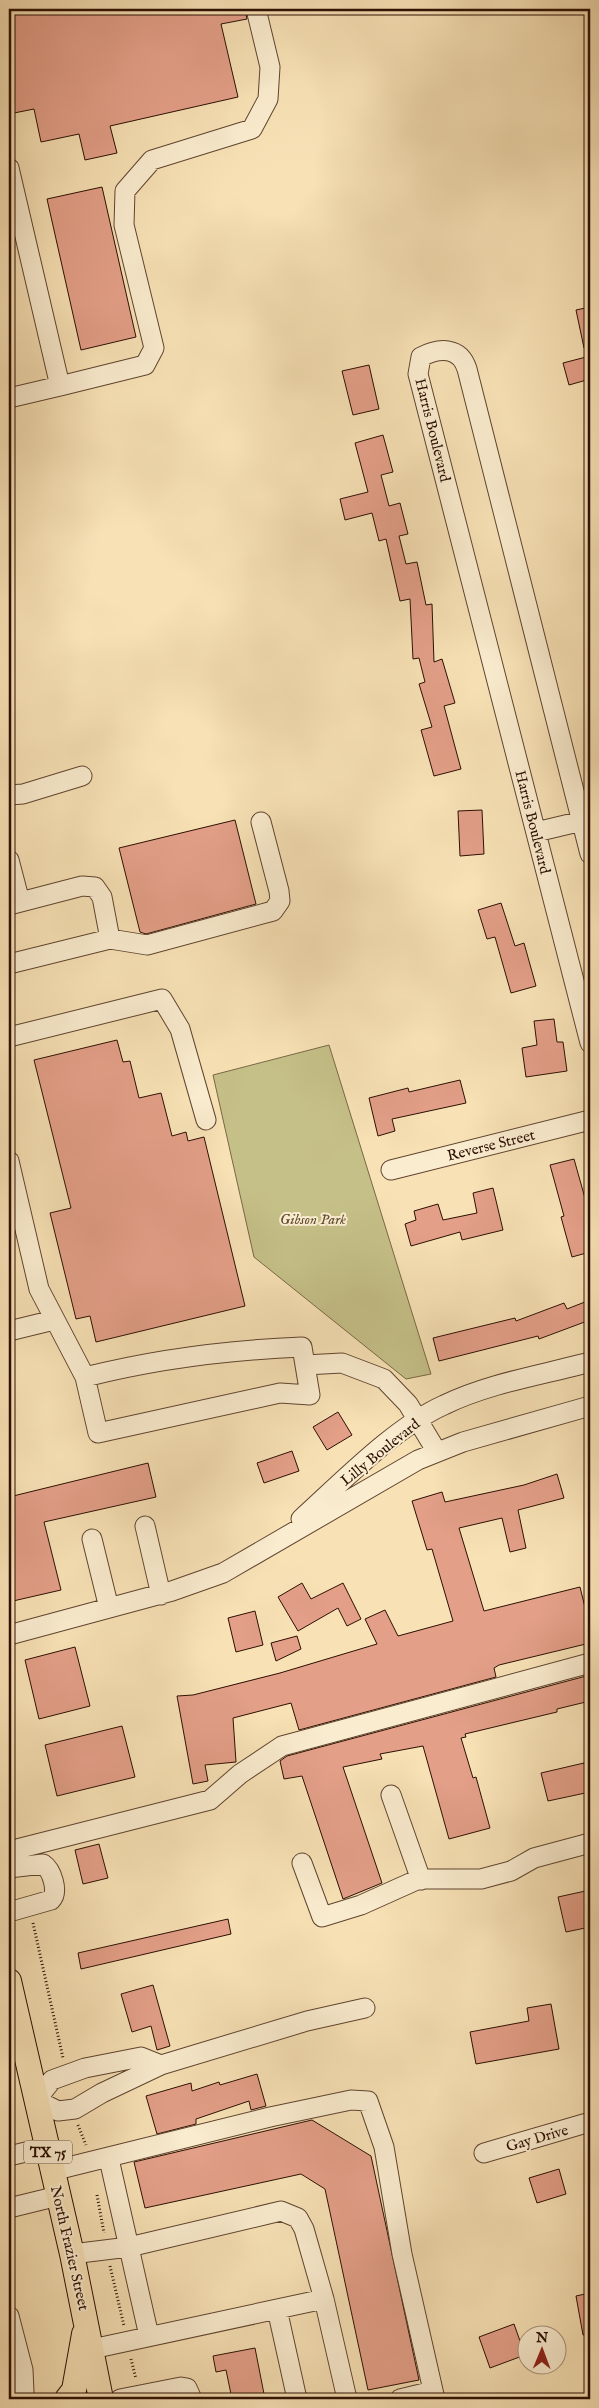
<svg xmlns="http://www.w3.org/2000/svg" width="599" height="2408" viewBox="0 0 599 2408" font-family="'IM FELL English',serif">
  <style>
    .green { fill: #c5c088; stroke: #786845 }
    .building { fill: #e39f88; stroke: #2c0f02 }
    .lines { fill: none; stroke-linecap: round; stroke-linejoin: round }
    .minor-casing { stroke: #5f442f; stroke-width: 21 }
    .major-casing { stroke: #2c0f02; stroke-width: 26 }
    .path { stroke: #2c0f02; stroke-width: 3; stroke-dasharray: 1 2.5; stroke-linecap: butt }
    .minor { stroke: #faeccf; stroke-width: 19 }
    .major { stroke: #f7e1b5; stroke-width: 24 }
    .labels { text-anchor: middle; stroke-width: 4; stroke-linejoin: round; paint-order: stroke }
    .shield { fill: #faeccf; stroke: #6a5140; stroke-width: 1 }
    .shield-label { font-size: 14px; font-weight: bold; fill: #2c0f02 }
    .street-label { font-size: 15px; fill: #2c0f02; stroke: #faeccf }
    .park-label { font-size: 15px; font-style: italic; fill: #624d31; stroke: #faeccf }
  </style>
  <rect width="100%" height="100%" fill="#f7e1b5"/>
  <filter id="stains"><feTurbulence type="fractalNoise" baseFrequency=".004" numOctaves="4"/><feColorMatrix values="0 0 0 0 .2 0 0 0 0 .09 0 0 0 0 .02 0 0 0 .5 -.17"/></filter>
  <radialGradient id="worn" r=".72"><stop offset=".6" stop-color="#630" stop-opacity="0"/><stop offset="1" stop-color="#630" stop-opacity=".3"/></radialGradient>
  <path class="green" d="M329,1045l102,329 -25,5 -152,-122 -41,-182z"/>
  <path class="building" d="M9,9h236l2,10 -26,5 17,73 -128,29 7,27 -32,7 -6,-26 -38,8 -7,-33 -20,4 -5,-21z
    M102,187l34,150 -55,13 -34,-151z
    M590,307v41h-6l-8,-38z
    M590,356v23l-21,6 -6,-22z
    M369,365l10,44 -26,6 -11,-44z
    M383,435l10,37 -12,3 8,31 11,-3 8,31 -9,2 7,28 11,-2 9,43 6,-1 2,58 8,-3 13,44 -11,3 17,63 -27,7 -13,-46 11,-3 -13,-43 6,-2 -6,-24 -6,1 -3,-60 -10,2 -14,-62 -7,2 -7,-28 -27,7 -5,-21 28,-7 -13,-49z
    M482,810l2,44 -24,2 -2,-45z
    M235,820l21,84 -110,30 -6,-2 -21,-84z
    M501,903l14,43 9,-3 12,43 -25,7 -16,-56 -8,2 -9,-29z
    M554,1019l3,23h6l4,29 -41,6 -4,-29 15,-3 -3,-24z
    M117,1040l6,22 7,-1 9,37 22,-5 11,43 14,-4 2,9 16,-4 41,169 -149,36 -6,-26 -14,3 -26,-106 21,-5 -37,-148z
    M460,1080l6,23 -74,16 3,12 -17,5 -9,-38 39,-10 1,4z
    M574,1159l16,57v36l-18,5 -11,-40 3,-1 -14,-51z
    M493,1188l10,42 -41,10 -2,-8 -49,14 -6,-22 11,-4 -2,-9 24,-7 5,16 34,-7 -4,-20z
    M590,1300v20l-51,19 -1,-3 -99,25 -6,-23 82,-20 1,3 48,-18 3,6z
    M338,1412l14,23 -25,15 -14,-23z
    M292,1451l7,20 -35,12 -7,-20z
    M148,1463l8,34 -112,25 17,68 -48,11 -4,-16v-88z
    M557,1474l7,24 -46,12 8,38 -16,4 -8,-34 -43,10 25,83 96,-24 10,41v15l-91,22 -5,3 2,9 -197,53 -8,-27 -58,15 3,44 -31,3 3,16 -15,3 -16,-88 16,-1 87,-22 97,-29 -12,-25 20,-9 13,26 55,-15 -21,-72 -5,1 -15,-49 30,-9 3,10 79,-17z
    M302,1583l9,16 32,-16 18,36 -14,7 -9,-18 -40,23 -20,-34z
    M255,1611l8,34 -27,7 -8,-34z
    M297,1636l4,13 -25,12 -5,-18z
    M75,1647l15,59 -51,13 -14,-59z
    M590,1675v26l-33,8v3l-92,22 1,3 -5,1 12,40 3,-1 14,51 -41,11 -26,-93 -43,8 2,5 -39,8 39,116 -39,16 -41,-123 -18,3 -4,-18 7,-5z
    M122,1726l13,51 -78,19 -12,-51z
    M584,1763l6,29 -42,9 -7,-28z
    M99,1844l9,34 -25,6 -8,-34z
    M590,1890v37l-24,5 -8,-35z
    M228,1919l3,15 -150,35 -3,-16z
    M153,1985l17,61 -13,4 -6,-24 -19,6 -11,-38z
    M551,2004l8,45 -83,15 -6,-32 59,-11 -2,-13z
    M257,2074l9,32 -15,4 -2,-9 -53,18v5l-39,10 -11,-38 45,-13 1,8 27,-9 1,3z
    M312,2120l59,36 48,224 -51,10 -43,-201 -24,-15 -156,34 -11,-46z
    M559,2169l7,25 -29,9 -8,-25z
    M590,2293v41l-7,1 -7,-39z
    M514,2324l11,31 -35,13 -11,-31z
    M255,2348l10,51h-33l-6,-29 -10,2 -3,-16z"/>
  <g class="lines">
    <defs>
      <path id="minor" d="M9,168l51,218 -51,12
        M60,386l85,-21 9,-17 -30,-123 1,-34 27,-31 100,-31 16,-30 2,-32 -14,-58
        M9,795l14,-1 59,-18
        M536,832l46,-11
        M590,854l-123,-485c-7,-22 -27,-22 -46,-12l-3,17 172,669
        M9,860l11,42
        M9,905l73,-19 13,1 7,10 8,42
        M9,964l101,-25 37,6 126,-34 7,-10 -1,-10 -18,-69
        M9,1037l153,-38 18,30 26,91
        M9,1161l30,128 46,88
        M391,1170l199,-50
        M9,1331l45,-11
        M302,1347l8,48 -30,-2 -182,40 -13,-56c71,-18 143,-27 217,-30z
        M305,1365l37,-2 42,16 24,25 29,48
        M301,1519c41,-37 94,-92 143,-114 45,-22 98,-30 146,-43
        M145,1526l16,69
        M92,1539l17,69
        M9,1635l163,-44 51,-18 195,-113 45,-18 127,-36
        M391,1795l30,85
        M9,1851l201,-51 30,-26 42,-28 308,-83
        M302,1863l20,54 39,-12 58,-26h62l30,-8 23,-13 56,-15
        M9,1868l34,-4c9,6 16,28 8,36l-42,12
        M141,2057l20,8 -59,28 -27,16 -17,2 -22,-11 16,-20 33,-12z
        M161,2065l146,-44 58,-13
        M484,2153l106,-31
        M9,2156l38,-9
        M109,2159l40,177
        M52,2171l218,-54 81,-17 17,1 16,46 18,107 33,145
        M9,2208l49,-12
        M72,2254l57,-7 152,-36 17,7 6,11 20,70 23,100
        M277,2309l20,90
        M9,2316l14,54 1,22 -8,7
        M92,2349l232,-50
        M120,2399l61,-12 6,1 5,11
        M400,2399l33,-8"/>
      <path id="major" d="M9,1981l63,273 29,145
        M67,2399l7,-9 10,-56"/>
    </defs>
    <use href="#minor" class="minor-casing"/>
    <use href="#major" class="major-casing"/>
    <path class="path" d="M9,1812l4,22
      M33,1923l30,135
      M78,2125l8,20
      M97,2195l7,38
      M110,2266l14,60
      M131,2359l5,20"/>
    <use href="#minor" class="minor"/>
    <use href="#major" class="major"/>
  </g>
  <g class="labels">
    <rect class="shield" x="24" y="2140.5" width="48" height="23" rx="4"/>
    <g class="shield-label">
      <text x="48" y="2157">TX 75</text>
    </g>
    <g class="street-label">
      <text transform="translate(433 430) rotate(76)" y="5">Harris Boulevard</text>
      <text transform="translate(533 822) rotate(76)" y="5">Harris Boulevard</text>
      <text transform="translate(491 1145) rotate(-14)" y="5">Reverse Street</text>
      <text transform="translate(380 1452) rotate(-39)" y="5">Lilly Boulevard</text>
      <text transform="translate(537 2138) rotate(-16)" y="5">Gay Drive</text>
      <text transform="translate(70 2248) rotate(77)" y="5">North Frazier Street</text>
    </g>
    <g class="park-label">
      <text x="313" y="1224">Gibson Park</text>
    </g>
  </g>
  <rect width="599" height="2408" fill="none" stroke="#f7e1b5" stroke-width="30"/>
  <rect x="10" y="10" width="579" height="2388" fill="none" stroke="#2c0f02" stroke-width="2.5"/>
  <rect x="15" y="15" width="569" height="2378" fill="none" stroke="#2c0f02"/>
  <g transform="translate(542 2350) rotate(1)"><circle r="24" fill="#faeccf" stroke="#a8947d"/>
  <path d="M0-4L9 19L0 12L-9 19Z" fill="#8f2418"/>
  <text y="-8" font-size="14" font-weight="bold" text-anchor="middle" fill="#2c0f02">N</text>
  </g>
  <rect width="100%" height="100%" filter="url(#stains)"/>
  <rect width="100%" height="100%" fill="url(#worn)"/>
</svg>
